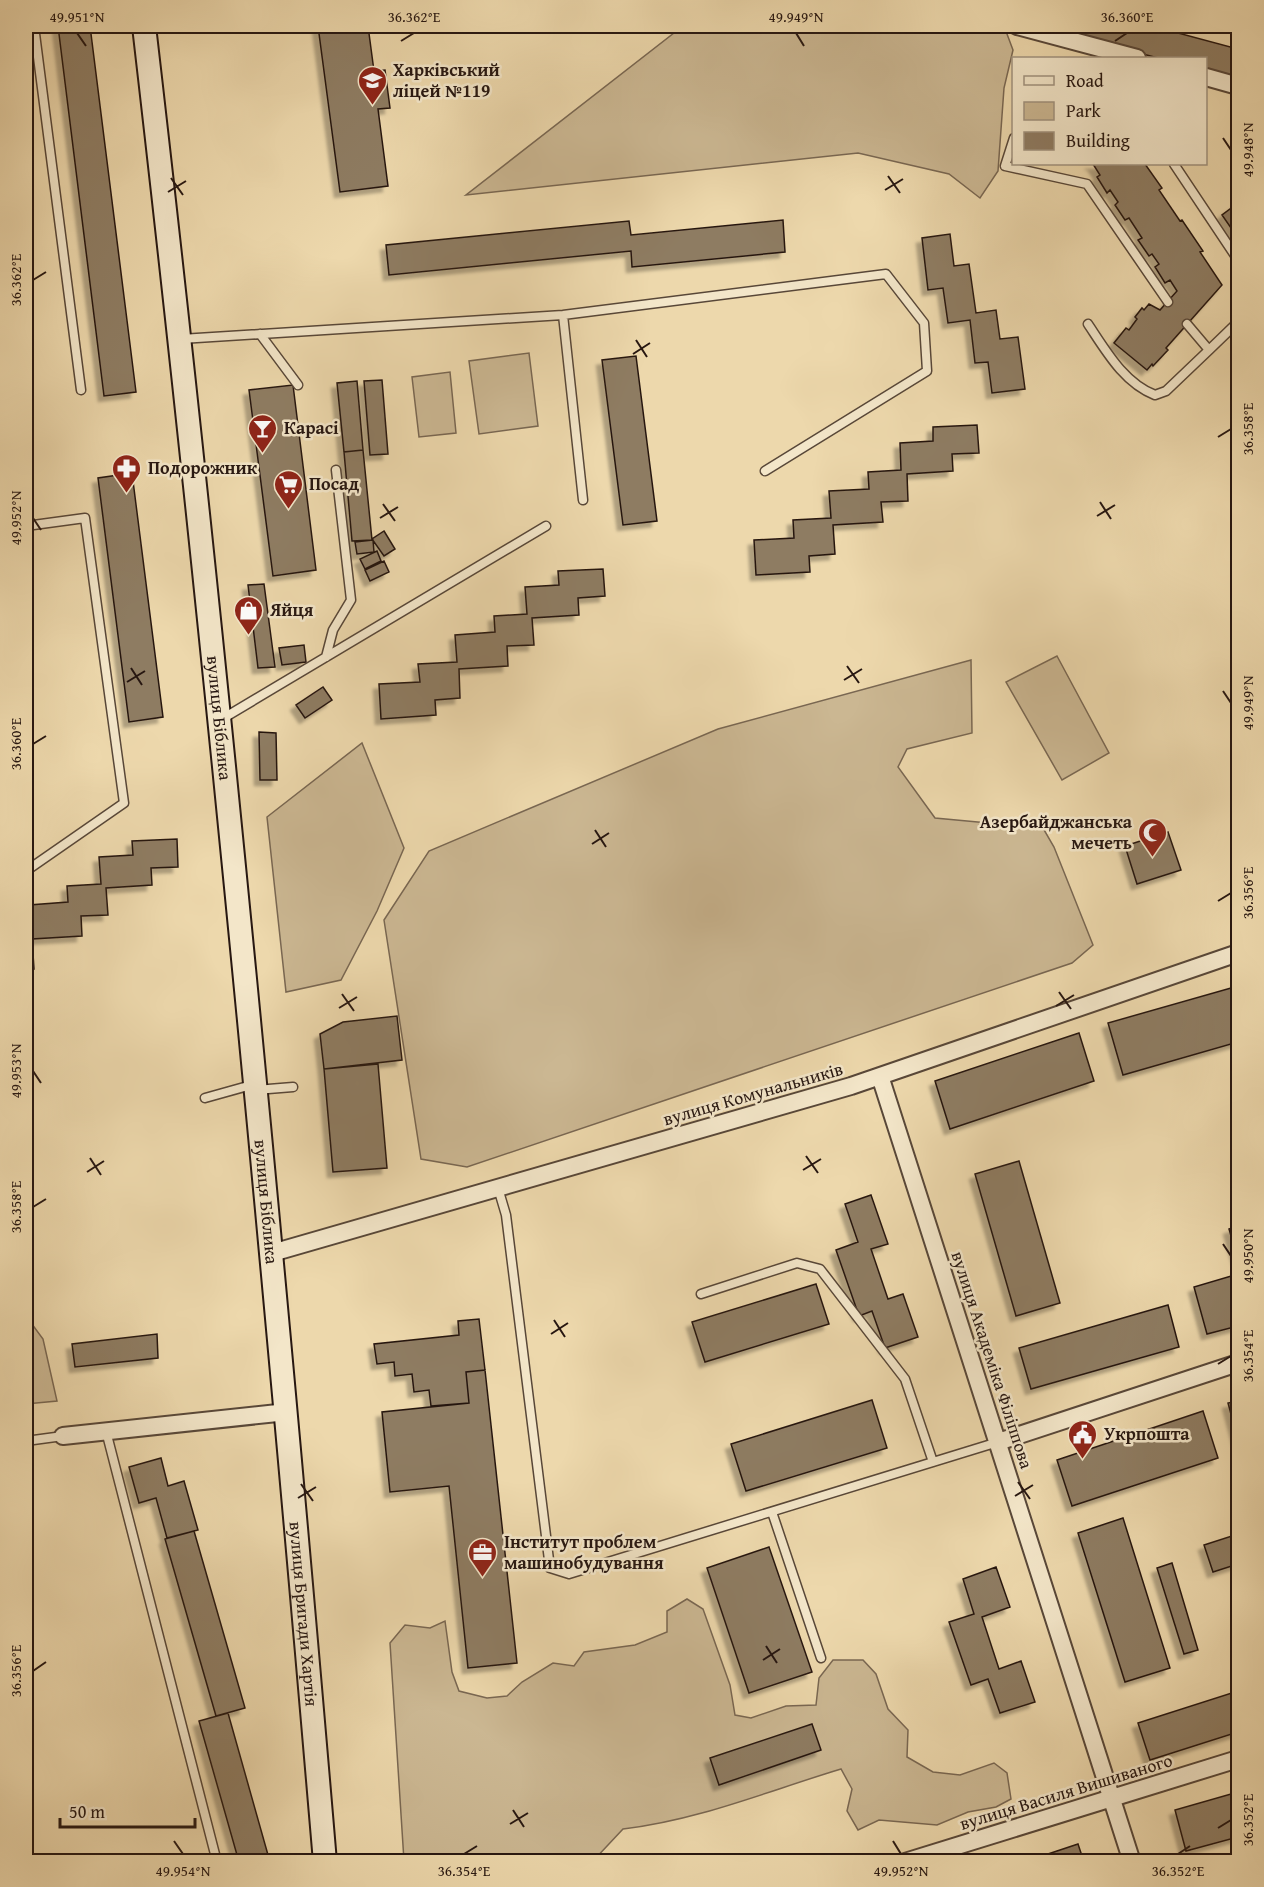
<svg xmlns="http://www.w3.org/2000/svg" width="1264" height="1887" viewBox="0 0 1264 1887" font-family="'Gentium Book Plus',serif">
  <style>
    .green { fill: #cbb792; stroke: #796752; stroke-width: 1.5 }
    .building { fill: #8e7b62; stroke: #271711; stroke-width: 1.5; filter: url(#shadow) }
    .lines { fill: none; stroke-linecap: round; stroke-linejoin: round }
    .lane-casing { stroke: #584738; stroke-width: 11 }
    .street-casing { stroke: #584738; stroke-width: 20 }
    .secondary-casing { stroke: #271711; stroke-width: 26 }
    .lane { stroke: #f3e6c9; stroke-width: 8 }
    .street { stroke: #f3e6c9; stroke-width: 16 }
    .secondary { stroke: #f3e6c9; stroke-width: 22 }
    .ticks { fill: none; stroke: #271711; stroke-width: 2 }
    .labels { text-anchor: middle; stroke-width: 5; stroke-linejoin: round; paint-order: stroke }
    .poi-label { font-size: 18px; font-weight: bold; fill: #271711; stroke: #f3e6c9; text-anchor: start }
    .street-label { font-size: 18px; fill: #271711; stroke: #f3e6c9 }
    .neatline { fill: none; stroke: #271711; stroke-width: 2 }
    .ticks-label { font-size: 15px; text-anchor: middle; fill: #271711 }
  </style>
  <defs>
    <filter id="shadow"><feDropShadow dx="-5.5" dy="5.5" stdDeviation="1.5" flood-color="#0004"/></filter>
  </defs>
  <rect width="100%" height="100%" fill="#edd8ac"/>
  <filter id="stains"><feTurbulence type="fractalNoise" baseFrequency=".00333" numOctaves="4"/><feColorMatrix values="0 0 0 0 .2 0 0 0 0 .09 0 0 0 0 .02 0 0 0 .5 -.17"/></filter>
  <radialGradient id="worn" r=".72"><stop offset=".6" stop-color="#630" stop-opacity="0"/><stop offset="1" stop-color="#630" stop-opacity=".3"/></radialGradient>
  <path class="green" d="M683,26h321l9,24 -9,38 -6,83 -18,27 -31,-24 -91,-21 -392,42z
    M529,353l9,73 -59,8 -10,-73z
    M450,372l6,61 -37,4 -7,-60z
    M1057,656l52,97 -47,27 -56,-98z
    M971,660l1,73 -65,16 -9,18 37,51 108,10 11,19 39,98 -21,18 -605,204 -46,-8 -37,-239 45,-69 289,-122z
    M362,743l42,105 -27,63 -36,69 -55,12 -19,-175z
    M26,1316l17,23 14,62 -31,3z
    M687,1599l16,10 27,76 5,30 16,3 35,-12 30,-1 3,-27 14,-18h30l13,14 12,35 20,21 -1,27 26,15 27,3 34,-12 13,10 4,26 -15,8 -28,5 -31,13 -58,-5 -21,10 -11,-19 5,-22 -11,-20c-73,22 -142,51 -218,60l-30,32h-189l-14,-218 15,-18 25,3 15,-7 7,51 7,19 28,7 20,-2 15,-14 31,-19 21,3 10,-14 51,-7 32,-13v-21z"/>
  <path class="building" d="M58,26h32l46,366 -32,4z
    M318,26h50l6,45 11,-1 5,38 -12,1 10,77 -48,6z
    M1036,26h116l86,23v31l-32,-9v-13h-48z
    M1090,164h55l17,24 -3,2 21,31 2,-1 21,31 -3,1 22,33 -56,63 2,2 -15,16 -1,-2 -5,6 -33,-27 12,-15 3,2 8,-11 -2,-2 7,-9 2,2 5,-6 11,6 17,-19 -7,-11 -5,3 -10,-16 4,-3 -7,-10 -3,2 -11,-16 4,-2 -13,-20 -4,2 -10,-15 3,-3 -8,-12 -3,3 -10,-16 3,-2 -7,-11z
    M1238,203v35l-16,-23z
    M783,220l2,32 -153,15 -1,-16 -242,24 -3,-30 243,-24 2,14z
    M950,234l4,32 15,-2 7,49 20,-3 4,29 18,-2 7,52 -33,4 -4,-31 -13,1 -5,-43 -22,3 -5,-35 -15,2 -6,-52z
    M636,356l21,165 -34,4 -21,-165z
    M382,380l6,74 -18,1 -6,-74z
    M357,381l6,69 -19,2 -7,-69z
    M293,385l23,185 -43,6 -24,-186z
    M977,425l2,28 -27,1 1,17 -46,3 1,27 -27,1 2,20 -50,3 2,29 -26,2 1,16 -54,3 -2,-35 40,-2 -1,-18 38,-2 -2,-27 40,-2 -1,-17 33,-2 -1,-27 33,-2v-14z
    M363,450l9,90 -20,1 -8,-89z
    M132,473l31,244 -34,5 -31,-244z
    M384,531l11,18 -11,7 -12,-17z
    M373,540l1,12 -17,2 -2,-12z
    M377,551l4,10 -16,8 -5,-10z
    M384,561l5,11 -19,9 -5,-11z
    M603,569l2,27 -27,2 1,17 -47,3 2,27 -27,1 1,20 -49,3 1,29 -25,2 1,15 -55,4 -2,-35 41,-2 -2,-18 39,-2 -2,-27 40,-3 -1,-16 33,-2 -2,-27 34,-2 -1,-14z
    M264,584l11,83 -17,1 -10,-83z
    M304,645l2,17 -24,3 -3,-17z
    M323,687l9,13 -27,18 -9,-13z
    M259,732l17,1 1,47h-17z
    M1168,832l13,38 -44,14 -12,-38z
    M177,839l1,28 -27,1 1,17 -46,3 2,27 -27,1 1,20 -50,3 2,30h-8v-37h4l-1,-27 39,-3 -1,-16 34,-2 -2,-27 34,-2 -1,-14z
    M1238,986v56l-115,33 -15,-52z
    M397,1016l5,44 -78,9 -4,-35 23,-12z
    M1079,1033l15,48 -144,48 -15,-48z
    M378,1064l9,104 -54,4 -9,-103z
    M1019,1161l41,142 -44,13 -41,-142z
    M871,1195l17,49 -17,5 17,50 15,-5 15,43 -33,11 -13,-37 -13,5 -23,-66 22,-8 -13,-38z
    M1238,1226v34l-9,-31z
    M1238,1274v52l-31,8 -13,-47z
    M816,1284l13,40 -124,38 -13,-40z
    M1168,1305l11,42 -148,42 -12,-41z
    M479,1319l6,51 -19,2 3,31 -38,3 -2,-16 -15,2 -2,-18 -17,2 -1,-14 -17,2 -3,-20 85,-9 -1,-14z
    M157,1334l1,24 -83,9 -3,-23z
    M485,1370l32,293 -49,5 -19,-182 -59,6 -8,-80 87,-9 -3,-31z
    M872,1400l15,48 -141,43 -15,-47z
    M1238,1401v39l-10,-37z
    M1203,1411l15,47 -146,48 -15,-46z
    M161,1458l7,28 16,-5 14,49 -31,8 -11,-40 -17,5 -10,-36z
    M1123,1518l47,150 -45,14 -47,-149z
    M194,1531l51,177 -29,8 -51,-177z
    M1238,1534v30l-25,8 -9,-27z
    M769,1547l43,125 -63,21 -42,-125z
    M1172,1563l26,87 -14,4 -27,-86z
    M996,1567l14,40 -28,10 17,52 22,-8 14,41 -35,11 -12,-34 -17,6 -22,-63 25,-8 -11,-35z
    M1238,1691v41l-88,28 -12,-37z
    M228,1713l42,149h-31l-40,-141z
    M812,1724l9,26 -102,35 -9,-27z
    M1238,1792v45l-52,14 -11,-41z
    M1078,1844l6,18h-60z"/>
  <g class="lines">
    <defs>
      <path id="lane" d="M34,26l47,364
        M1014,138l-9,28 82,18 81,118
        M1174,164l64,96
        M563,315l20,185
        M1088,324c18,27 36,59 67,71l11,-4 43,-41
        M1187,324l22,26 29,-28
        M260,334l38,51
        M181,339l382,-24 323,-41 38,49 3,48 -162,100
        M26,526l59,-8 39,285 -98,68
        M326,657l7,-27 18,-30 -15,-130
        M222,719l324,-193
        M256,1090l37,-3
        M205,1098l50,-14
        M498,1188l8,27 44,353 19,6 429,-132
        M701,1294l96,-31 23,6 85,110 28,83
        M106,1431l111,431
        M26,1441l37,-5
        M772,1512l49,146"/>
      <path id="street" d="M1017,26l120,32
        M1206,77l32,9
        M880,1076l252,786
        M272,1253l579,-167 387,-133
        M63,1436l224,-24
        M998,1442l240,-79
        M905,1862l333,-103"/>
      <g id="secondary">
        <path id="s1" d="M144,26c71,610 129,1223 181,1836"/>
      </g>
    </defs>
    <use href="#lane" class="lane-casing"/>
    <use href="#street" class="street-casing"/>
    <use href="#secondary" class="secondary-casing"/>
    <use href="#lane" class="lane"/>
    <use href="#street" class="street"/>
    <use href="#secondary" class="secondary"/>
  </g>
  <path class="ticks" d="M77,33l9,13M796,33l8,13M401,41l13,-8M1115,41l12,-8M1223,138l8,12M888,176l12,17M171,178l12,17M885,190l18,-11M168,192l18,-11M33,280l13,-8M636,340l11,17M633,354l17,-11M1218,437l13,-8M1100,502l11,17M383,504l12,17M1097,516l18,-11M33,518l8,12M380,518l18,-11M847,666l12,17M131,668l11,17M844,680l18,-11M127,682l18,-11M1223,691l8,12M33,744l13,-8M595,830l11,17M592,844l17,-11M1218,901l13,-8M1059,992l12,17M342,994l12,17M1056,1006l18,-11M339,1008l18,-11M33,1071l8,12M806,1156l12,17M90,1158l11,17M803,1170l18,-11M87,1172l17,-11M33,1207l13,-8M1223,1244l8,12M554,1320l11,17M551,1334l17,-11M1218,1364l13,-8M1018,1482l12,17M301,1484l12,17M1015,1496l18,-11M298,1498l18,-11M766,1646l11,17M763,1660l17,-11M33,1671l13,-9M513,1810l11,17M510,1824l18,-11M1218,1828l13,-8M174,1841l9,13M893,1841l8,13M464,1854l13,-8M1178,1854l12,-8"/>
  <defs>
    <symbol id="school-pin" viewBox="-11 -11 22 30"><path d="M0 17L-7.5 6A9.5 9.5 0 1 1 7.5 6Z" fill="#8f2418" stroke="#f3e6c9"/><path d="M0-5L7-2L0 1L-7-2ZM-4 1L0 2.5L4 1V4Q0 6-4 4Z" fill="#fff"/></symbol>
    <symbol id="bar-pin" viewBox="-11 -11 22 30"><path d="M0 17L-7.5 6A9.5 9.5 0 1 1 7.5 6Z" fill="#8f2418" stroke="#f3e6c9"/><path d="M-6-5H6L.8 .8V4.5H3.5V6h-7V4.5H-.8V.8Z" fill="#fff"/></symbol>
    <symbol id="pharmacy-pin" viewBox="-11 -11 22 30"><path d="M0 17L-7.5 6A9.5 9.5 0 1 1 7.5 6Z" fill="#8f2418" stroke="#f3e6c9"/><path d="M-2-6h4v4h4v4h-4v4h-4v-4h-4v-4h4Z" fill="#fff"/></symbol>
    <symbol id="supermarket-pin" viewBox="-11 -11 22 30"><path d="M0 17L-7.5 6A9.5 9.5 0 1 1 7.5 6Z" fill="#8f2418" stroke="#f3e6c9"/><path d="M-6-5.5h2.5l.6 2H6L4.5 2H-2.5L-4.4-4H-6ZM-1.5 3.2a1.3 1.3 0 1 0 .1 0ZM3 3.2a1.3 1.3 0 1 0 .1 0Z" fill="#fff"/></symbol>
    <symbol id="shop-pin" viewBox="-11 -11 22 30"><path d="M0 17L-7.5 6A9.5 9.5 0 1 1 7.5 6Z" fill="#8f2418" stroke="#f3e6c9"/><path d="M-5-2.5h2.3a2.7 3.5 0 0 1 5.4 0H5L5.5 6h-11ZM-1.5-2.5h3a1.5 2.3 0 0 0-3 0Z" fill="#fff"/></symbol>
    <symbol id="mosque-pin" viewBox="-11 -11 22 30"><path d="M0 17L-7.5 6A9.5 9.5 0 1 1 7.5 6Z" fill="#8f2418" stroke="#f3e6c9"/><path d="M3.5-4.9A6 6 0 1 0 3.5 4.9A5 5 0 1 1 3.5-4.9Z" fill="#fff"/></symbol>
    <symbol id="civic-pin" viewBox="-11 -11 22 30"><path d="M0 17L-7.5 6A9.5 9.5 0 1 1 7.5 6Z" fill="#8f2418" stroke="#f3e6c9"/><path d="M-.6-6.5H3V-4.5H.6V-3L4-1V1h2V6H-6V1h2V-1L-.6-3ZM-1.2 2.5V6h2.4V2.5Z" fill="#fff"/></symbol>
    <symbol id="office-pin" viewBox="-11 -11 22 30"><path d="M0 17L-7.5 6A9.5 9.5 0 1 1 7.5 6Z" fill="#8f2418" stroke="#f3e6c9"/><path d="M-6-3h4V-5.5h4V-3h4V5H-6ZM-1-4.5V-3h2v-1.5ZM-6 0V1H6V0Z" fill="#fff"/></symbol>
  </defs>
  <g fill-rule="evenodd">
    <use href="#school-pin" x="356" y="64" width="33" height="45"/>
    <use href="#bar-pin" x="246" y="412" width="33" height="45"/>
    <use href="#pharmacy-pin" x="110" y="452" width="33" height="45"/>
    <use href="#supermarket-pin" x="272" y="468" width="33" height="45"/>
    <use href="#shop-pin" x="232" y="594" width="33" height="45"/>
    <use href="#mosque-pin" x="1136" y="816" width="33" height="45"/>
    <use href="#civic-pin" x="1066" y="1418" width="33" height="45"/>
    <use href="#office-pin" x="466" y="1536" width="33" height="45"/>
  </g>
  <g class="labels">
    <g class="poi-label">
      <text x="393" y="76">Харківський<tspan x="393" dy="21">ліцей №119</tspan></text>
      <text x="284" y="434">Карасі</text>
      <text x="148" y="474">Подорожник</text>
      <text x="309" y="490">Посад</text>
      <text x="270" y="616">Яйця</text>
      <text x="1132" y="828" text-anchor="end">Азербайджанська<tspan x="1132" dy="21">мечеть</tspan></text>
      <text x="1104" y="1440">Укрпошта</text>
      <text x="504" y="1548">Інститут проблем<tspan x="504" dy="21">машинобудування</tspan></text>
    </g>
    <g class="street-label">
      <text dy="6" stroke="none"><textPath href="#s1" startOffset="696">вулиця Біблика</textPath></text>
      <text transform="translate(753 1094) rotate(-16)" y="6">вулиця Комунальників</text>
      <text dy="6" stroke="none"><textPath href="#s1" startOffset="1182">вулиця Біблика</textPath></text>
      <text transform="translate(992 1360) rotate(72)" y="6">вулиця Академіка Філіппова</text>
      <text dy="6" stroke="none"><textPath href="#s1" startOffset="1596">вулиця Бригади Хартія</textPath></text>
      <text transform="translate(1066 1792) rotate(-17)" y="6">вулиця Василя Вишиваного</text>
    </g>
  </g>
  <rect width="1264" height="1887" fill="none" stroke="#edd8ac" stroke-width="66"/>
  <rect x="1012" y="57" width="195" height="108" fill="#f3e6c9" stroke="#a1937f" stroke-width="1.5"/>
  <rect x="1024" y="76" width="30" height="9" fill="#f3e6c9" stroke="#a1937f" stroke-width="1.5"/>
  <text x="1066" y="87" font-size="18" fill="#271711">Road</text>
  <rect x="1024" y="102" width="30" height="18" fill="#cbb792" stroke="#a1937f" stroke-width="1.5"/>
  <text x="1066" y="117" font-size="18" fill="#271711">Park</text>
  <rect x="1024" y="132" width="30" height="18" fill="#8e7b62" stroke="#a1937f" stroke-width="1.5"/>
  <text x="1066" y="147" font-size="18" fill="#271711">Building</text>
  <path d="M60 1818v9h135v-9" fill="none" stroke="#271711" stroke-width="3"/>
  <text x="69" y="1818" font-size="18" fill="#271711" stroke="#f3e6c9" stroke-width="4.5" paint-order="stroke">50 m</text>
  <rect x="33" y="33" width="1198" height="1821" class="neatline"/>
  <g class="ticks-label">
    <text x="77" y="22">49.951°N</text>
    <text x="414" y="22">36.362°E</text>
    <text x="796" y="22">49.949°N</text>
    <text x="1127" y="22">36.360°E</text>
    <text transform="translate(1248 150) rotate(-90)" y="5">49.948°N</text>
    <text transform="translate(16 280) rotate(-90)" y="5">36.362°E</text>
    <text transform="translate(1248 429) rotate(-90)" y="5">36.358°E</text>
    <text transform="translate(16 518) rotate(-90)" y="5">49.952°N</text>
    <text transform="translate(1248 703) rotate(-90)" y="5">49.949°N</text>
    <text transform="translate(16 744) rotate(-90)" y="5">36.360°E</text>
    <text transform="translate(1248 893) rotate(-90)" y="5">36.356°E</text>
    <text transform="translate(16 1071) rotate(-90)" y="5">49.953°N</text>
    <text transform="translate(16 1207) rotate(-90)" y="5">36.358°E</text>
    <text transform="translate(1248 1256) rotate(-90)" y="5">49.950°N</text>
    <text transform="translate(1248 1356) rotate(-90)" y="5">36.354°E</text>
    <text transform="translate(16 1671) rotate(-90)" y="5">36.356°E</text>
    <text transform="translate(1248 1820) rotate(-90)" y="5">36.352°E</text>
    <text x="183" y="1876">49.954°N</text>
    <text x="464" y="1876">36.354°E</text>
    <text x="901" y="1876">49.952°N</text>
    <text x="1178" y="1876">36.352°E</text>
  </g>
  <rect width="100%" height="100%" filter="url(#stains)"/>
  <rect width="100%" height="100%" fill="url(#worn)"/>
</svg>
